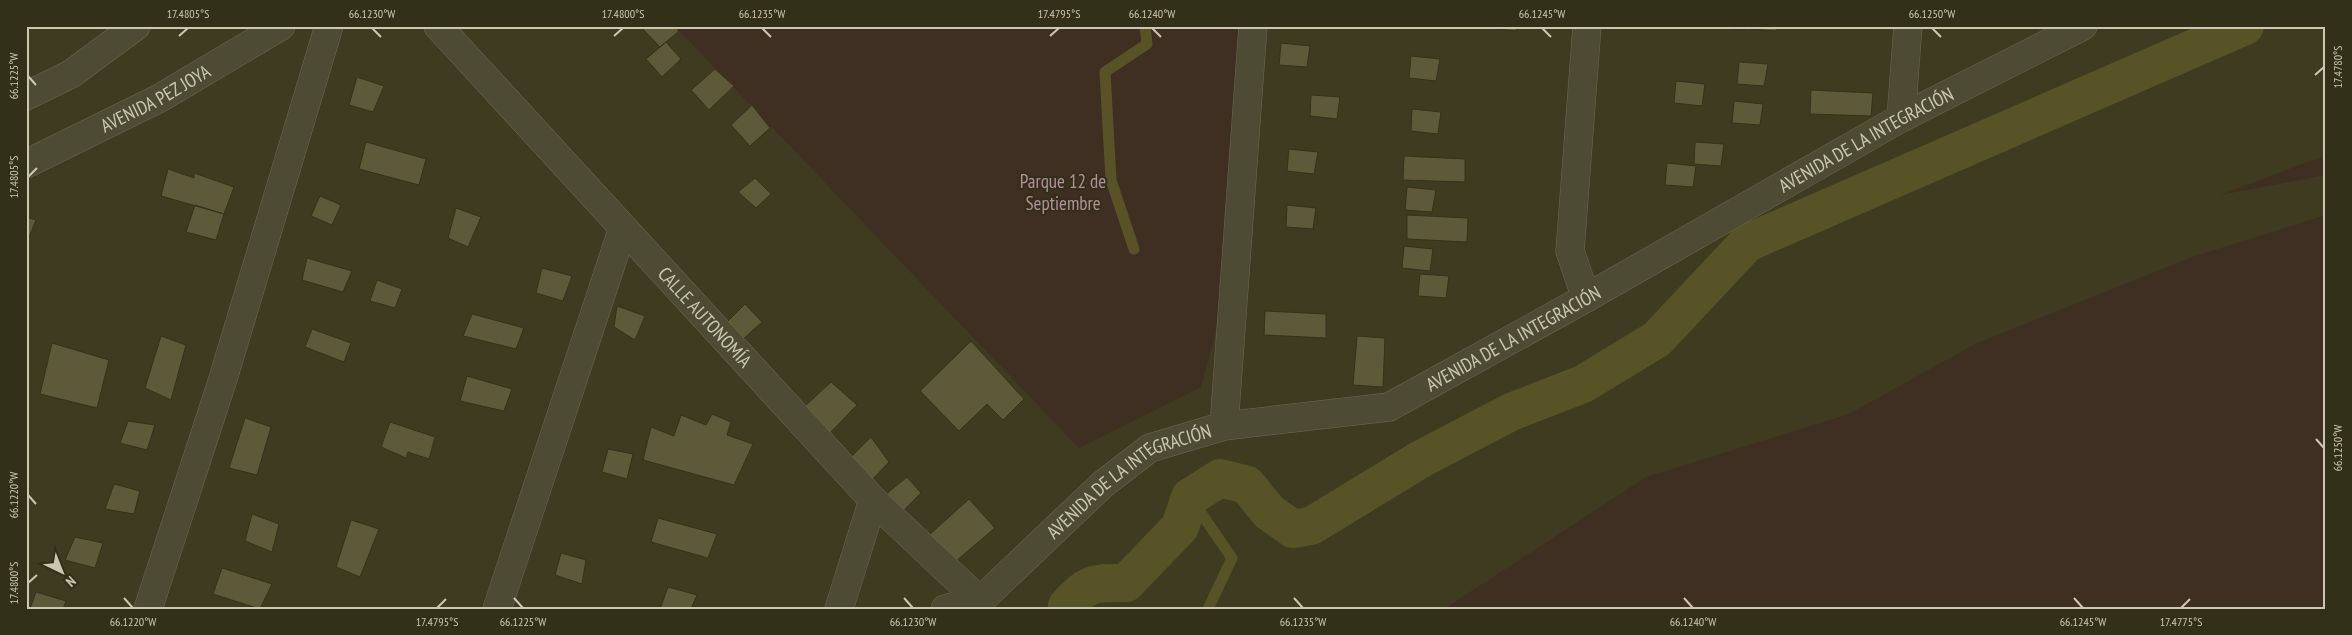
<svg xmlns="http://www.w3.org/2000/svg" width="2352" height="635" viewBox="0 0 2352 635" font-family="'PT Sans Narrow',sans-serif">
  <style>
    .green { fill: #3f2f23 }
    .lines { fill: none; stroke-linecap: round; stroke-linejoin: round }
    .stream { stroke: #585327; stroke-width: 11 }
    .canal { stroke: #585327; stroke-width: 38 }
    .building { fill: #5d5939; stroke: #35321c }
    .minor-casing { stroke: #6c6953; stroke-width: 29 }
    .tertiary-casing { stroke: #6c6953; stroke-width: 29 }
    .minor { stroke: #4e4b35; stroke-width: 28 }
    .tertiary { stroke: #4e4b35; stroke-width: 28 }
    .ticks { fill: none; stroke: #cac8b0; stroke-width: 2 }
    .labels { text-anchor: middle; stroke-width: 4.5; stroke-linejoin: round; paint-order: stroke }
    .street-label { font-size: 19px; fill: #cac8b0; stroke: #33301a }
    .park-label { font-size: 19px; fill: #b68c9f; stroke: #33301a }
    .neatline { fill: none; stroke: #cac8b0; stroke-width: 2 }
    .ticks-label { font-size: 12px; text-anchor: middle; fill: #cac8b0 }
  </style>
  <rect width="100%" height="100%" fill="#3e3b21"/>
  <path class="green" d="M675,26h572l-29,296 -17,65 -122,61z
    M2326,155v20l-106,20z
    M2326,215v394h-882l202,-132 203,-63 128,-71 215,-86z"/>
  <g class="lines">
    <path class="stream" d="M1134,249l-23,-69 -6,-108 42,-28 -2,-18
      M1190,497l42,61 -24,51"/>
    <path class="canal" d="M1067,609v-3c21,-25 29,-23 59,-23l54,-56 10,-30 30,-19 27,7 22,27 24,17 18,-3 110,-67 90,-47 72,-28 74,-45 90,-96 498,-217"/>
  </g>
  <path class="building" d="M640,26h35l4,5 -19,16z
    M1489,26h28l-1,5 -27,-3z
    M1715,26h30v4l-30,-3z
    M1749,26h28l-1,5 -27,-2z
    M666,42l15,17 -19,18 -16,-18z
    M1281,43l29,3 -3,21 -28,-2z
    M1411,56l29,3 -4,22 -27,-3z
    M1739,62l29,2 -4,22 -27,-2z
    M715,69l19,17 -25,24 -18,-20z
    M357,77l27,9 -11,26 -24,-7z
    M1676,81l29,3 -3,22 -28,-3z
    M1811,90l62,3 -2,23 -61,-2z
    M1311,95l29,2 -3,22 -27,-3z
    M1734,101l29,3 -3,21 -28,-2z
    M752,105l18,23 -20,18 -19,-21z
    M1412,109l29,3 -3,22 -27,-3z
    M366,142l60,17 -7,26 -60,-16z
    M1695,142l29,2 -3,22 -27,-2z
    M1289,149l29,3 -4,22 -27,-3z
    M1404,156l61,3v23l-62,-2z
    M1667,163l29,3 -3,21 -28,-2z
    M168,169l26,9v-5l40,14 -10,27 -63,-18z
    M755,178l16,16 -15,14 -18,-16z
    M1407,187l29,3 -4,22 -27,-2z
    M320,196l21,9 -9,20 -21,-9z
    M195,205l29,9 -8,26 -30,-8z
    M1287,205l29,3 -3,21 -27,-2z
    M456,208l25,9 -13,30 -20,-9z
    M1407,215l61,3 -1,24 -60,-3z
    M26,217l10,3 -10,25z
    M1404,246l29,3 -3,22 -28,-3z
    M307,258l45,13 -9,21 -41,-12z
    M542,268l30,8 -9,25 -27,-8z
    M1420,274l29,2 -3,22 -28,-2z
    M377,280l25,9 -7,19 -25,-7z
    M745,304l17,18 -21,19 -15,-18z
    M617,306l28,10 -10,24 -21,-13z
    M1265,311l61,3v24l-62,-3z
    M472,314l52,14 -8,21 -53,-13z
    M312,329l39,14 -7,19 -39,-15z
    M161,336l25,9 -15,55 -26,-12z
    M1357,336l28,2 -2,49 -30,-2z
    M971,341l53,58 -21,21 -16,-16 -28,27 -39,-40z
    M52,343l57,17 -12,48 -57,-14z
    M467,376l45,13 -8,22 -44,-10z
    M831,382l26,23 -27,28 -26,-26z
    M712,414l19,8 -4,13 26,9 -19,41 -91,-25 8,-33 23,9 7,-21 25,10z
    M245,418l26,9 -14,48 -28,-7z
    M128,421l27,4 -8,25 -27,-7z
    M390,422l45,15 -6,22 -21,-7 -2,6 -25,-11z
    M871,437l18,25 -17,18 -22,-22z
    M608,449l25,5 -6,25 -25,-7z
    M907,477l14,16 -20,20 -16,-18z
    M114,484l26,7 -6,23 -29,-5z
    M969,499l26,29 -39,33 -28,-25z
    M252,514l27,10 -7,28 -27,-11z
    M658,518l59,16 -9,24 -57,-16z
    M351,520l28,9 -19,48 -24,-10z
    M75,537l28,6 -8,25 -30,-8z
    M561,553l25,7 -4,24 -27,-9z
    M222,568l50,16 -12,25 -47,-15z
    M668,587l29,8 -6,14h-31z
    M36,592l30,9 -3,8h-33z"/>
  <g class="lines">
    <defs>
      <g id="minor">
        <path id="s1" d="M438,26l435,474 107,101"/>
        <path d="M26,96l45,-22 65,-48"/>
        <path d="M1901,118l7,-92"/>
        <path id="s2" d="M26,164l134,-66 121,-72"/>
        <path d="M1586,298l-16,-47 17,-225"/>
        <path d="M1224,426l29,-400"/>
        <path d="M148,609l74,-227 107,-356"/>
        <path d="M497,609l126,-381"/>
      </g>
      <g id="tertiary">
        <path d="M839,609l34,-109"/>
        <path id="s3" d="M945,609l35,-8 123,-117 47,-36 74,-22 165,-19 197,-109 315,-180 182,-92"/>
      </g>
    </defs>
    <use href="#minor" class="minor-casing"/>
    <use href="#tertiary" class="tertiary-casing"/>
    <use href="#minor" class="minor"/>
    <use href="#tertiary" class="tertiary"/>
  </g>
  <path class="ticks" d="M372,28l9,9M762,28l9,9M1152,28l9,9M1542,28l9,9M1932,28l9,9M179,36l9,-8M614,36l9,-8M1050,36l9,-8M2315,75l9,-8M28,76l8,9M28,177l9,-9M2316,439l8,9M28,495l8,9M28,583l9,-8M124,598l9,10M514,598l9,10M904,598l9,10M1294,598l9,10M1684,598l9,10M2074,598l9,10M437,608l9,-9M2181,608l9,-9"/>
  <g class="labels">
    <g class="street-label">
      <text dy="7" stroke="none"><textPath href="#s2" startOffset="145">AVENIDA PEZ JOYA</textPath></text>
      <text dy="7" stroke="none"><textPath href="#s3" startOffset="1055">AVENIDA DE LA INTEGRACIÓN</textPath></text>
      <text dy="7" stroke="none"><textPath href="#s1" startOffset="395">CALLE AUTONOMÍA</textPath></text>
      <text dy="7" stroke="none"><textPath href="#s3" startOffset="650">AVENIDA DE LA INTEGRACIÓN</textPath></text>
      <text dy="7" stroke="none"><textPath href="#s3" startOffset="230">AVENIDA DE LA INTEGRACIÓN</textPath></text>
    </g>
    <g class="park-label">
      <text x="1063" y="188">Parque 12 de<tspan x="1063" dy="22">Septiembre</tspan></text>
    </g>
  </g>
  <rect width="2352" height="635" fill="none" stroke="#33301a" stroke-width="55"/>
  <g transform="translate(62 572) rotate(137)" stroke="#33301a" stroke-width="4" paint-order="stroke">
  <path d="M0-4L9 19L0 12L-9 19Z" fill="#cac8b0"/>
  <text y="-8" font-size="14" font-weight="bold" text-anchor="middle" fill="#cac8b0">N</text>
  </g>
  <rect x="28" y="28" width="2296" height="580" class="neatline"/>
  <g class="ticks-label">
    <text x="188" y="18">17.4805°S</text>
    <text x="372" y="18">66.1230°W</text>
    <text x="623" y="18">17.4800°S</text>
    <text x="762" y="18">66.1235°W</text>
    <text x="1059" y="18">17.4795°S</text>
    <text x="1152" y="18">66.1240°W</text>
    <text x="1542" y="18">66.1245°W</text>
    <text x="1932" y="18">66.1250°W</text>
    <text transform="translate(2338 67) rotate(-90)" y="4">17.4780°S</text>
    <text transform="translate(14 76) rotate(-90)" y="4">66.1225°W</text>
    <text transform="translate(14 177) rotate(-90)" y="4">17.4805°S</text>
    <text transform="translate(2338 448) rotate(-90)" y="4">66.1250°W</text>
    <text transform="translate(14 495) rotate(-90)" y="4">66.1220°W</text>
    <text transform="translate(14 583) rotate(-90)" y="4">17.4800°S</text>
    <text x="133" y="626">66.1220°W</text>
    <text x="437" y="626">17.4795°S</text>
    <text x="523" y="626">66.1225°W</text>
    <text x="913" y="626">66.1230°W</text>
    <text x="1303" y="626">66.1235°W</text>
    <text x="1693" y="626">66.1240°W</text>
    <text x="2083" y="626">66.1245°W</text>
    <text x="2181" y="626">17.4775°S</text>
  </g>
</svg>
